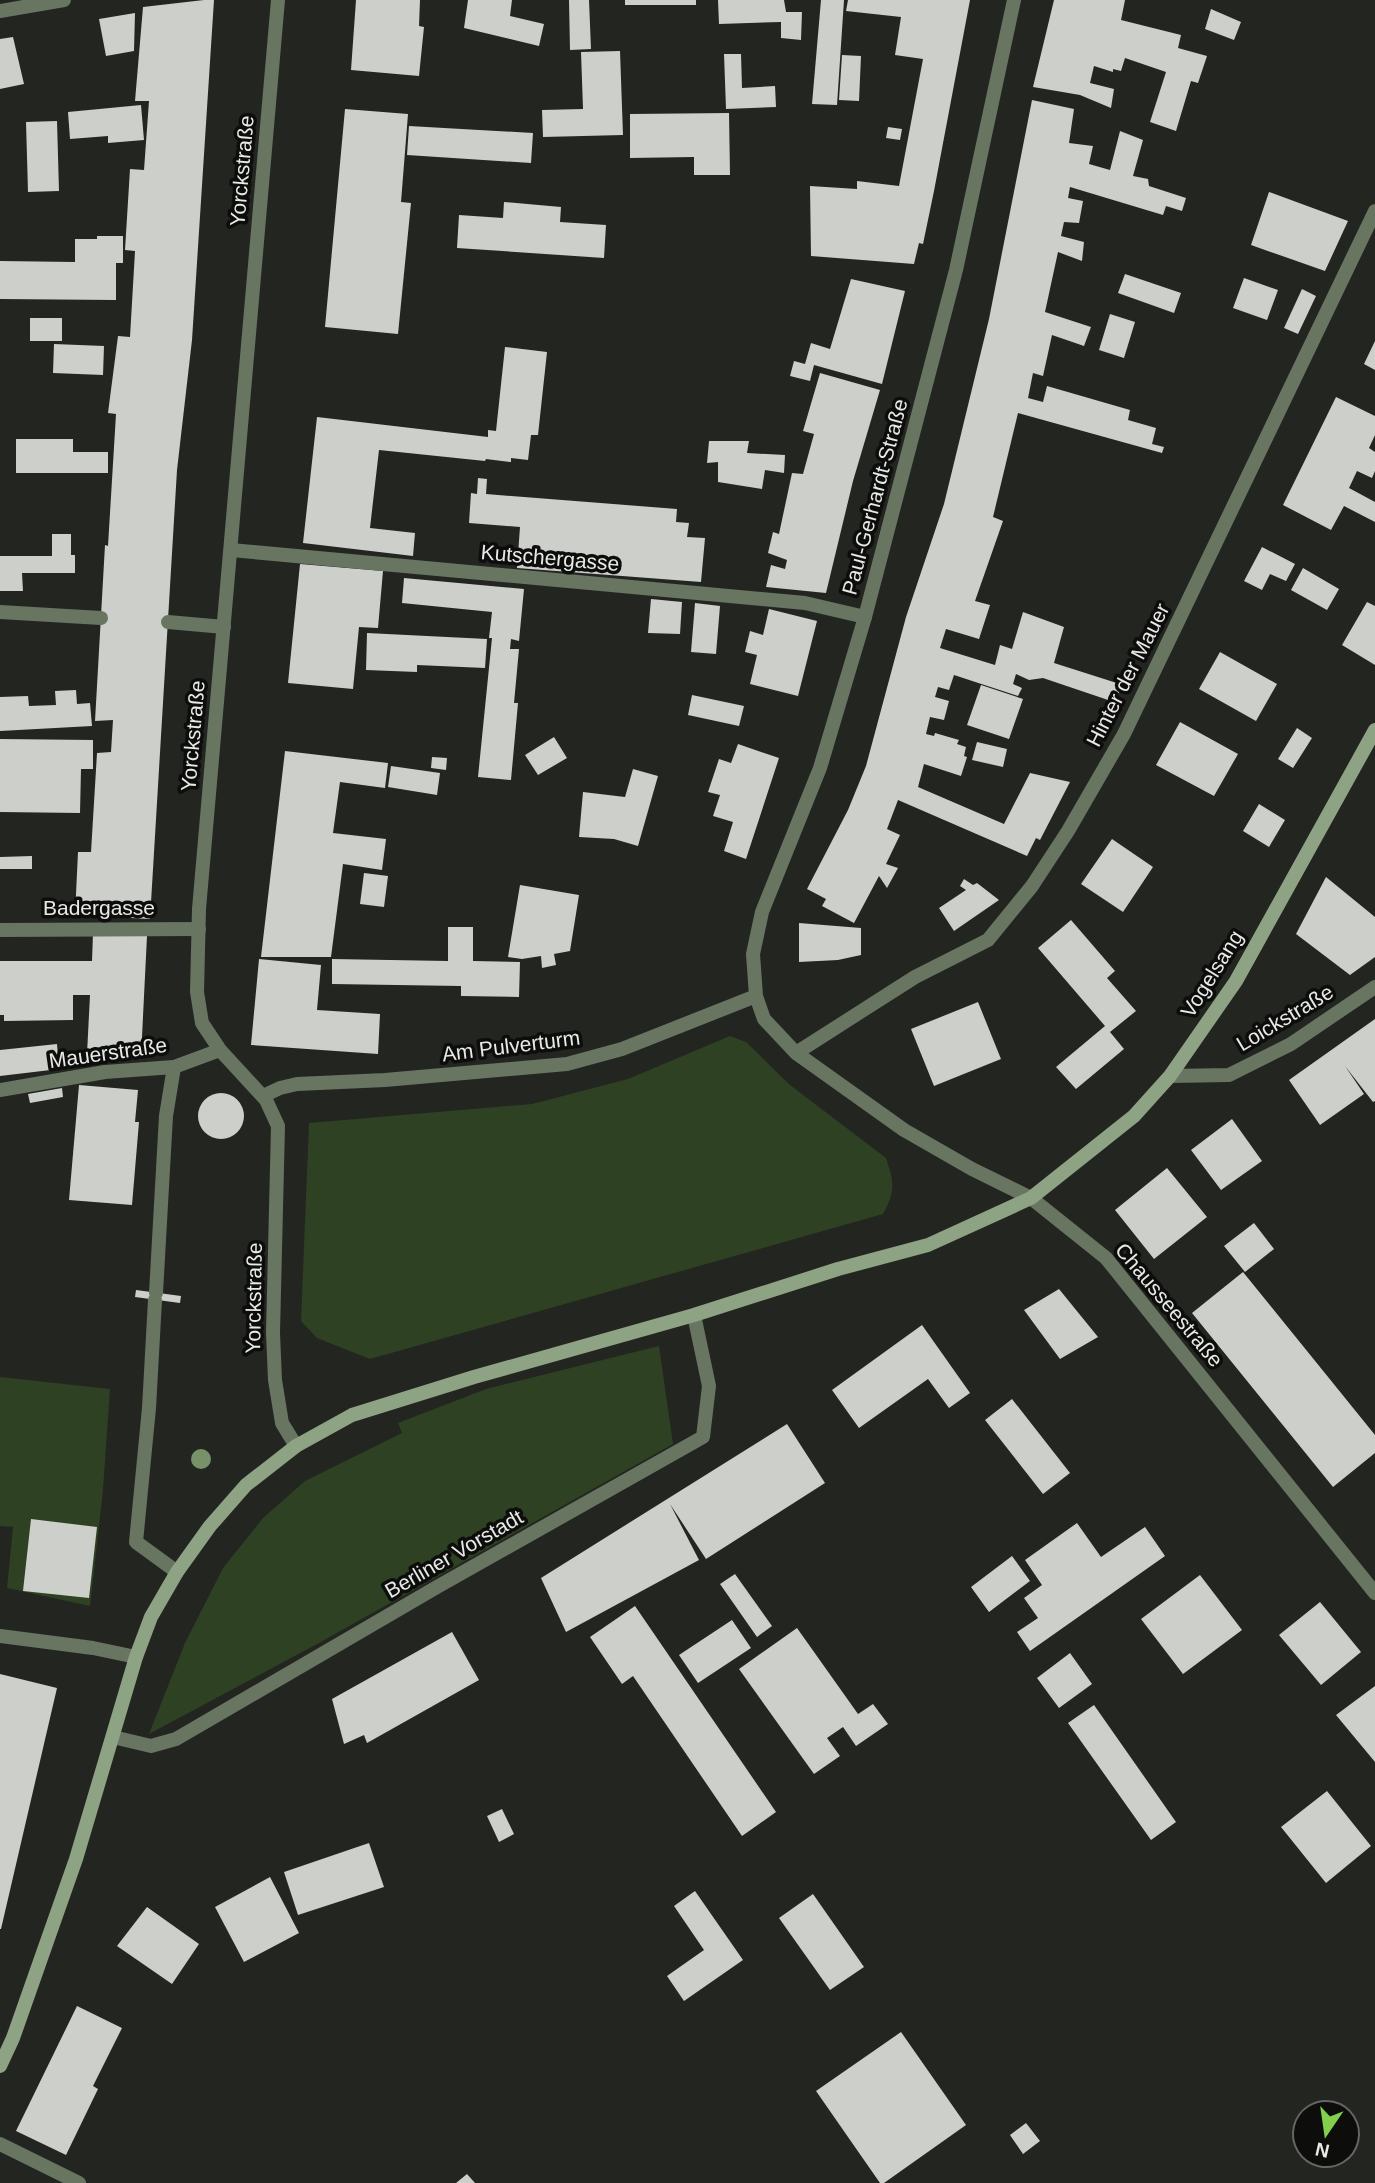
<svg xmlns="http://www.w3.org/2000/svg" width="1375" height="2183" viewBox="0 0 1375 2183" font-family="Arial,sans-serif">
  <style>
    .green { fill: #2e4122 }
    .building { fill: #cccfca }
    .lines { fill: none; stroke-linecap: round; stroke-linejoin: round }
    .service { stroke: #687561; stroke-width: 14 }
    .minor { stroke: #687561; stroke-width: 14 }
    .tertiary { stroke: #687561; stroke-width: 14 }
    .secondary { stroke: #8ea383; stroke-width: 14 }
    .tree { fill: #789168 }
    .labels { text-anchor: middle; stroke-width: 7; stroke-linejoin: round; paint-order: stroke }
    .street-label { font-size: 21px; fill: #e8eae7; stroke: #0d0e0c }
  </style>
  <rect width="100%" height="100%" fill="#232521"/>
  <path class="green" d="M730,1036l16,6 44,43 96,73c8,24 10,33 -3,56l-513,145 -53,-21 -16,-17 8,-198 223,-19 96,-25z
    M659,1346l14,98 -354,199 -170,91 36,-91 38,-75 40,-50 42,-37 97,-48 -4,-10 88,-34z
    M0,1377l110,12 -7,101 -13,116 -83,-18 6,-61 -13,-1z"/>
  <path class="building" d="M204,0h10l-22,340 -15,130 -27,449 -75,-4 3,-63h13l6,-99 14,-1 2,-32 -18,1 10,-176 3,1 8,-132 -8,-1 10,-77 12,1 5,-86 -10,-1 5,-81 14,1 5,-69h-14l8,-94z
    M356,0h64l-1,26 5,1 -5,49 -68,-6z
    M468,0h44l-2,16 34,8 -5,22 -75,-18z
    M569,0h20l2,49 -21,1z
    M625,0h71v5h-71z
    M718,0h66l2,12h16l-1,28 -20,-2v-16l-62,2z
    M821,0h23l-7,105 -25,-1z
    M848,0h122l-36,191 -11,53 -4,-1 -5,21 -103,-8 -1,-70 47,3v-8l42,5 24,-127 -28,-4 6,-38 -55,-6z
    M1054,0h71l-4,20 60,15 -3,13 29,8 -9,27 -7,-2 -15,50 -26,-9 16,-50 -41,-14 -4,13 -8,-2v3l-19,-6 -4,17 24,6 -3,19 -31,-13 -47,-8z
    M1211,9l30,13 -7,18 -29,-11z
    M135,13l-1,38 -28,5 -7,-37z
    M13,37l11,47 -24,5v-50z
    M620,51l3,84 -80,2 -1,-27 41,-1 -2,-57z
    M724,54h17l1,34 33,-2 1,21 -50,2z
    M842,55l19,1 -2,45 -20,-1z
    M1032,100l42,9 -5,34 24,3 -4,18 21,6 10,-39 23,9 -10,36 15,3 1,7 37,12 -4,13 -16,-5 -3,9 -93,-28 -2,11 15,3 -4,22 -15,-1 -3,14 23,6 -2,19 -24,-9 -13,60 46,15 -7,19 -32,-11 -9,41 -10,-3 -5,25 15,4 4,-16 83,24 -2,10 28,8 -4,16 12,3 -2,6 -144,-40 -25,104 10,4 -28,80 15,4 -11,34 -33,-10 -6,19 55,17 5,-20 12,4 11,-37 41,15 -10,36 69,22 -9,17 -71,-24 -14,2 -13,-6 -3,10 9,4 -4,8 -64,-21 -5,15 -11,-3 -3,10 14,4 -5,19 -14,-3 -4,17 8,2 1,-3 24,7 -2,4 9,3 -2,9 3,1 -6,19 -37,-12 -6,23 86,37 26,-51 40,9 -30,58 -4,-2 -9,18 -129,-56 -11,29 13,6 -14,29 12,4 -11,20 -8,-12 -25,47 -32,-17 4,-7 -19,-10 41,-79 18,-44 40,-149 38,-113 45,-185z
    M141,105l3,35 -36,3v-7l-38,3 -2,-27z
    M345,109l63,5 -7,88 10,1 -13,131 -73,-7z
    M729,113l1,62h-36v-18l-64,1v-44z
    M57,121l2,70 -31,1 -2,-70z
    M409,126l124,7 -2,30 -124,-8z
    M888,127l14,2 -2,11 -14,-2z
    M1269,192l79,29 -23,50 -74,-26z
    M504,202l57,5 -1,15 46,3 -2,33 -147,-10 2,-33 44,3z
    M97,236h26v27h-7v37l-116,-1v-38l75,1v-23h22z
    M1125,274l56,19 -7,20 -56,-20z
    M1244,278l34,12 -11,30 -34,-12z
    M851,279l54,12 -23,93 -68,-19 -4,16 -20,-5 4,-15 11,3 6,-21 19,6z
    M1302,289l14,7 -18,38 -14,-6z
    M1110,314l25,8 -11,36 -25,-8z
    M30,318h32v23h-32z
    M1375,341v29l-11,-6z
    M54,344l50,2 -1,29 -50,-2z
    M505,347l42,5 -9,83h-7l-3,25 -17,-2v4l-25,-3 -1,2 -106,-11 -9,78 45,5 -2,23 -110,-13 14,-126 171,20v-7l8,1z
    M820,373l60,17 -27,91 -27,112 -60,-6 5,-22 14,4 2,-9 -19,-7 5,-21 6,2 13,-61 11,1 11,-40 -11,-3z
    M1336,397l39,19v19l-6,13 6,4v19l-3,7 -15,-7 -8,17 26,14v20l-31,-16 -13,24 -48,-25z
    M16,439h57v13h35v21h-92z
    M709,441h40l-2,12 38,2 -1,18 -19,-3 -3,19 -44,-7v-20l-11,1z
    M478,478l9,1 -1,15 191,15 -1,13 13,1 -2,14 18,1 -4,44 -184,-14 3,-41 -51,-4 2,-30 6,1z
    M52,534h19v21h4v18h-53l1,18h-23v-35h52z
    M1262,547l33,17 -9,17 -16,-7 -8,16 -18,-9z
    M300,564l83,7 -5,57 -19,-1 -6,62 -65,-6z
    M1303,568l36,21 -12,21 -36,-20z
    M404,578l120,11 -5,52 -8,-2 -1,10h9l-5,54h4l-7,77 -33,-3 14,-139h-3l3,-26 -90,-9z
    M651,599l31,3 -2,32 -32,-1z
    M1367,602l8,4v59l-33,-20z
    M695,603l25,3 -4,48 -25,-2z
    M769,609l48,12 -19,75 -48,-12 7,-29 -12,-3 5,-21 13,4z
    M367,633l120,6 -2,29 -68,-3v7l-51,-2z
    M1220,652l57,32 -21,37 -57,-32z
    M981,685l42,14 -14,40 -42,-14z
    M76,690l1,14 13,-1 2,23 -92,5v-34l28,-1 1,10 27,-1 -1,-14z
    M692,695l52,11 -5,20 -51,-11z
    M1180,722l58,32 -24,42 -58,-31z
    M1297,728l15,10 -19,30 -15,-9z
    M554,737l13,21 -29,17 -13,-20z
    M0,739l93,1v29h-12l-1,44 -80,-1z
    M977,742l30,7 -4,18 -31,-7z
    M738,744l41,14 -33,101 -22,-8 9,-29 -20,-6 7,-21 -12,-3 11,-33 12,4z
    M285,751l103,12 -3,25 -45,-6 -7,51 53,6 -4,31 -39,-6 -12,93h-70z
    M432,757l15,1 -1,12 -15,-2z
    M391,766l49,7 -3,22 -49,-8z
    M633,769l25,7 -20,70 -24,-7 -35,-2 4,-45 42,5z
    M1259,804l26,16 -16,27 -26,-16z
    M1112,839l41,28 -30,45 -42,-28z
    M32,856v13h-32v-12z
    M364,873l24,3 -4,31 -24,-3z
    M1326,877l49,40v40l-25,18 -54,-41z
    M964,879l9,6 4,-2 22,17 -45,31 -15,-23 27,-18 -6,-4z
    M520,885l59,10 -9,56 -16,3 2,11 -14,3 -1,-12 -19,3 -14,-2z
    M1071,920l44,51 -8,7 29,33 -26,21 14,17 -48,40 -20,-22 49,-41 -67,-78z
    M799,923l62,5v27l-23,5 -39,2z
    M448,927h25v34l47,1 -1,35 -58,-1v-10l-129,-2v-25l116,2z
    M93,933l54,3 -6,121 -54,-3 3,-59h-17v25l-69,1v-6h-4v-54h92z
    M259,959l62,6 -4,45 63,4 -2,40 -127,-9z
    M978,1002l23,57 -67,27 -23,-57z
    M1375,1019v82l-2,1 -28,-36 19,28 -44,31 -31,-45z
    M57,1044l2,25 -59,7v-26z
    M79,1085l59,5 -3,32h4l-7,83 -63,-5z
    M62,1088l1,9 -33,6 -2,-9z
    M198 1116a23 23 0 1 1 46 0a23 23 0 1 1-46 0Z
    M1232,1119l30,42 -41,29 -30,-40z
    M1167,1168l40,49 -53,42 -39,-49z
    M1254,1223l20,26 -29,23 -21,-26z
    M1243,1272l132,163v18l-42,34 -141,-174z
    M1059,1289l39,48 -38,22 -36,-49z
    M136,1290l45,6 -1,7 -45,-6z
    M922,1325l48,68 -21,15 -21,-29 -69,49 -27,-38z
    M1012,1399l58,74 -27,21 -58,-74z
    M787,1424l38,59 -119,76 -36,-55 29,56 -133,72 -25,-54z
    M31,1519l66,8 -8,71 -66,-7z
    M1077,1523l24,34 44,-30 20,29 -135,95 -13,-19 21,-14 -14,-20 18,-13 -17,-25z
    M1012,1556l18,25 -41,31 -18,-25z
    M735,1574l37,52 -15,11 -37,-53z
    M1200,1575l42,55 -59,44 -42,-55z
    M1320,1602l41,50 -40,33 -42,-50z
    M635,1606l141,206 -34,24 -109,-160 -11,8 -32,-47z
    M732,1620l19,28 -53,35 -19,-28z
    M797,1628l61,86 15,-10 15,20 -32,22 -13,-19 -16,11 13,18 -26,18 -75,-105z
    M452,1632l27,48 -112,63 -3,-8 -20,9 -12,-45z
    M1070,1653l22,31 -33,24 -22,-30z
    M0,1674l57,14 -56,241h-1z
    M1375,1686v76l-39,-47z
    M1094,1705l82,117 -25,18 -83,-117z
    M1327,1791l44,55 -45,37 -45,-56z
    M502,1809l12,25 -15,8 -12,-26z
    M369,1843l15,44 -86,28 -14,-43z
    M270,1877l29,56 -55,29 -29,-55z
    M695,1891l48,69 -59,41 -17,-25 37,-26 -30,-44z
    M813,1894l51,73 -34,23 -51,-72z
    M147,1907l52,37 -27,40 -55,-38z
    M77,2006l45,22 -29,58 5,3 -32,66 -50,-24z
    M901,2032l65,93 -82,58h-4l-64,-92z
    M1026,2123l14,18 -17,13 -13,-19z
    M467,2174l8,9h-19z"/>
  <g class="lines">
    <path class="service" d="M231,550l574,53 60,14
      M0,612l101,6
      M168,622l56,5
      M0,930l199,-1
      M156,1293l10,-177 8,-49
      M155,1300l-6,108 -13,134 41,30
      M0,2144l79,39"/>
    <path class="minor" d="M278,0l-79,909 -2,83 5,31 18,27 46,50 12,26 -5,207 2,47 7,43 14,23
      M1014,0l-58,270 -91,347 -45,151 -58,144 -9,42 3,42 8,23 32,34 108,77 68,39 59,29
      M0,11l64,-11
      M796,1053l119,-76 73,-37 44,-54 36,-55 56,-97 251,-523
      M1170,1076l59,-1 62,-31 84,-57
      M0,1090l105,-18 69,-5 46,-17
      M263,1096l17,-8 17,-4 88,-4 182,-16 55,-15 134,-53
      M0,1636l93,12 43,9
      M113,1737l38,9 25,-7 261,-152 266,-150 6,-51 -15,-71"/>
    <path class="tertiary" d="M1031,1198l75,60 269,335"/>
    <path class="secondary" d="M0,2066l13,-28 63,-179 60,-202 15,-40 26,-45 33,-46 36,-41 50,-39 56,-31 122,-38 220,-62 144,-46 90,-24 103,-47 103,-82 36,-40 66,-95 139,-251"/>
  </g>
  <circle class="tree" cx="201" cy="1459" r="10"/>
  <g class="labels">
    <g class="street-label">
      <text transform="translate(242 171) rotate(-85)" y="7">Yorckstraße</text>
      <text transform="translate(875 497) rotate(-75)" y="7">Paul-Gerhardt-Straße</text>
      <text transform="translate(550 558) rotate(5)" y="7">Kutschergasse</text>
      <text transform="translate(1128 675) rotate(-63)" y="7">Hinter der Mauer</text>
      <text transform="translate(193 736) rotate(-85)" y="7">Yorckstraße</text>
      <text x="99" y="915">Badergasse</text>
      <text transform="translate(1212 974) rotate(-58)" y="7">Vogelsang</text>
      <text transform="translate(1285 1018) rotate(-31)" y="7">Loickstraße</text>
      <text transform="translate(511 1046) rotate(-7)" y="7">Am Pulverturm</text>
      <text transform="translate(108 1053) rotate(-8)" y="7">Mauerstraße</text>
      <text transform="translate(254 1298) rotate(-89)" y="7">Yorckstraße</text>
      <text transform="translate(1169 1305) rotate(50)" y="7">Chausseestraße</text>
      <text transform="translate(454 1554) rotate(-30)" y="7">Berliner Vorstadt</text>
    </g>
  </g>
  <g transform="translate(1326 2134) rotate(193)"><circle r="33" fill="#0d0e0c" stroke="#656664" stroke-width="2"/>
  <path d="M0-5L12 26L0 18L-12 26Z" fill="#83d04e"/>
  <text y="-10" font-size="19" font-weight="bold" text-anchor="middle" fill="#e8eae7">N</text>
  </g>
</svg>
